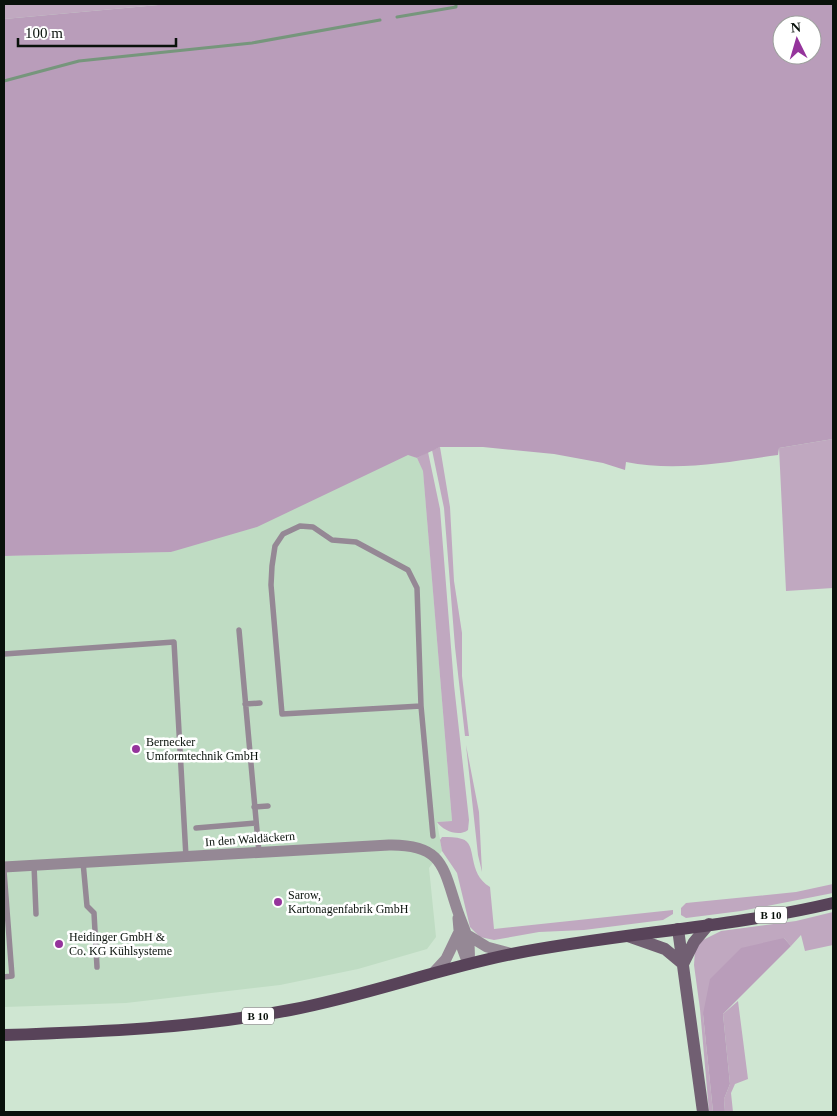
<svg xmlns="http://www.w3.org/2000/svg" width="837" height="1116" viewBox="0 0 837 1116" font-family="Georgia,serif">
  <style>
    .built { fill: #bfdcc3 }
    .green { fill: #c0a8c0 }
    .forest { fill: #b99dba; fill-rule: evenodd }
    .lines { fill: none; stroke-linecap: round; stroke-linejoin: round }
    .stream { stroke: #76967c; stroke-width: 3 }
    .lane { stroke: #958895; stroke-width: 5.5 }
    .street { stroke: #958895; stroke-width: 11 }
    .secondary { stroke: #715f72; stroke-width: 12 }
    .primary { stroke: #584359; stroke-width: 12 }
    .poi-dot { fill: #95349c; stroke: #fff; stroke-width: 2 }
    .labels { text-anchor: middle; stroke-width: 5; stroke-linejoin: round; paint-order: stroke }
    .shield { fill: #fff; stroke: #535854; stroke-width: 1 }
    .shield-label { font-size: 11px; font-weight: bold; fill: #09110b }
    .poi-label { font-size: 12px; fill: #09110b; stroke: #fff; text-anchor: start }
    .street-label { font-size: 12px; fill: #09110b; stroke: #fff }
  </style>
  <rect width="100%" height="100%" fill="#cfe6d2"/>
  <path class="built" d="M408,454l9,4 6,12 29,351 -15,1 5,29 -13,17 7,69 -9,12 -69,20 -78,16 -154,18 -122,4v-451l167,-4z"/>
  <path class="green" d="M14,4h155l-165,15v-14z
    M833,439v149l-47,3 -7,-143z
    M440,447l10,60 4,74 8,52v43l7,60h-4l-10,-89 -11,-139 -12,-58z
    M428,452l12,57 14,176 15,135 -1,10c-9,7 -25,1 -31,-8l15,-1 -29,-350 -6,-13z
    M466,745l13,67 3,60 -4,-17z
    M442,837c7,0 14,0 20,2 16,4 4,34 28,48l4,42 179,-19v4l-10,6 -79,10 -45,2 -45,8 -14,-3 -10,-10 -13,-54 -15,-22 -2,-11z
    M833,884v9l-92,18 -55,7 -5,-3v-7l5,-5 110,-11z
    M833,912v33l-28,6 -4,-16 -10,11 -7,-8 -81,76 10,98h-4l-9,-103 -6,-44 1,-15 6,-9 20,-10 75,-10z
    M738,1001l10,78 -13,5 -4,9 2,19h-8l-1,-13 6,-15 -7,-70z"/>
  <path class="forest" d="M169,4h664v435l-54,9 -1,7c-51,7 -101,17 -152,7l-1,8 -22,-7 -49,-9 -71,-7h-43l-23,11 -9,-3 -151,72 -86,25 -167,4v-537zM782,25h30v30h-30z
    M784,938l7,8 -68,68 7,70 -6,15 1,13h-12l-10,-98 7,-35 31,-31z"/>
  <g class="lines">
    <path class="stream" d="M397,17l59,-10v-3
      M4,81l75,-20 173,-18 128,-23"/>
    <path class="lane" d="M239,630l20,223
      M4,654l170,-12 12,215
      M245,704l15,-1
      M421,706l-4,-118 -9,-18 -52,-28 -24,-2 -19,-13 -13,-1 -17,8 -8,12 -3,20 -1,19 11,129 139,-8 12,130
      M254,807l14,-1
      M196,828l60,-5
      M83,862l4,44 7,7 3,54
      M34,865l2,49
      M4,871l8,105 -8,1"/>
    <path class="street" d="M4,867l385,-22c55,-1 54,23 69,67 8,23 13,26 11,52
      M458,918l2,24 7,19
      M469,936l18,11 26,7
      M434,972l12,-13 12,-25"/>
    <path class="secondary" d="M678,929l25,183
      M628,936l37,13 18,15
      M683,964l11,-22 15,-18"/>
    <path class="primary" d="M4,1035c96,-3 192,-7 286,-25 75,-14 147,-41 222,-56 106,-21 216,-26 321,-51"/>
  </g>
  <g class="poi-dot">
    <circle cx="136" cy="749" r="5"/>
    <circle cx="278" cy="902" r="5"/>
    <circle cx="59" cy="944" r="5"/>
  </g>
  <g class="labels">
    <g class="shield">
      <rect x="755" y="906.5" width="32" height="17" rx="4"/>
      <rect x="242" y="1007.5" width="32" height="17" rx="4"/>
    </g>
    <g class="shield-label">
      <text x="771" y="919">B 10</text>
      <text x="258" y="1020">B 10</text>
    </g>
    <g class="poi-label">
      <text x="146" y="746">Bernecker<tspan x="146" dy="14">Umformtechnik GmbH</tspan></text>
      <text x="288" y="899">Sarow,<tspan x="288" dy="14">Kartonagenfabrik GmbH</tspan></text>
      <text x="69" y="941">Heidinger GmbH &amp;<tspan x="69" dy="14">Co. KG Kühlsysteme</tspan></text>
    </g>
    <g class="street-label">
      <text transform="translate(250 839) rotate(-4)" y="4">In den Waldäckern</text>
    </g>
  </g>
  <rect width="837" height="1116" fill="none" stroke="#09110b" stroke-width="10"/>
  <g transform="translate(797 40) rotate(355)"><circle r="24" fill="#ffffff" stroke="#9da09d"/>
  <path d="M0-4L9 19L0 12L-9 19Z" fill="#95349c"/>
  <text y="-8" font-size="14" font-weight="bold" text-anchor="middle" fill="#09110b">N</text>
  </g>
  <path d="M18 38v8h158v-8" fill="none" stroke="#09110b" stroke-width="2.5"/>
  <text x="25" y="38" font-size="15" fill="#09110b" stroke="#ffffff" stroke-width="4" paint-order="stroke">100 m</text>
</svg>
